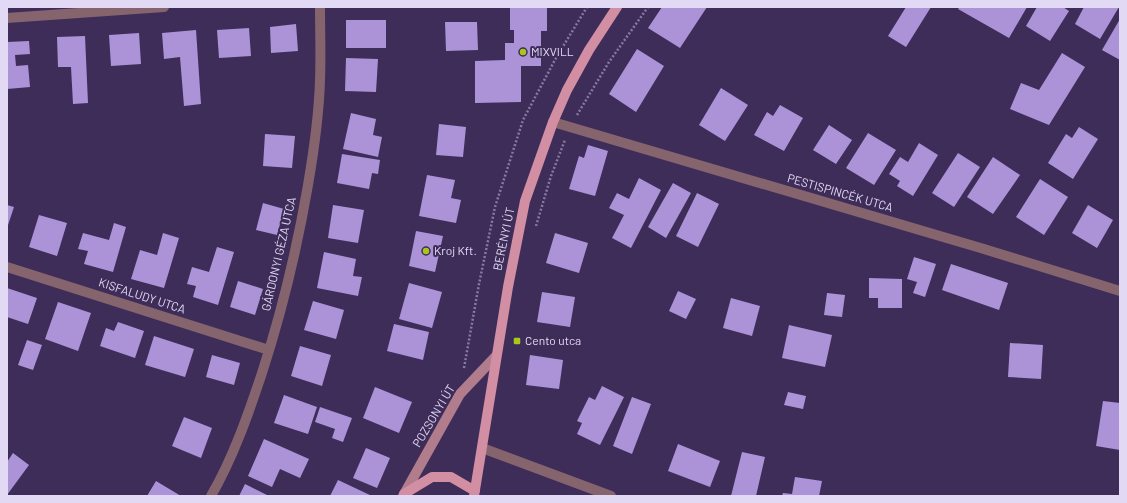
<svg xmlns="http://www.w3.org/2000/svg" width="1127" height="503" viewBox="0 0 1127 503" font-family="Barlow,sans-serif">
  <style>
    .building { fill: #ac93d8 }
    .lines { fill: none; stroke-linecap: round; stroke-linejoin: round }
    .path { stroke: #877a9f; stroke-width: 2.5; stroke-dasharray: 2 2; stroke-linecap: butt }
    .street { stroke: #86646e; stroke-width: 10 }
    .secondary { stroke: #b17c8b; stroke-width: 10 }
    .primary { stroke: #d28ea2; stroke-width: 10 }
    .poi-dot { fill: #a9c71b; stroke: #3e2d59; stroke-width: 1.5 }
    .labels { text-anchor: middle; stroke-width: 4; stroke-linejoin: round; paint-order: stroke }
    .poi-label { font-size: 12px; fill: #e2d9f5; stroke: #3e2d59; text-anchor: start }
    .street-label { font-size: 12px; fill: #e2d9f5; stroke: #3e2d59 }
  </style>
  <rect width="100%" height="100%" fill="#3e2d59"/>
  <path class="building" d="M662,7h45l-27,41 -32,-20z
    M906,7h25l-25,40 -18,-11z
    M960,7h67l-18,31 -51,-29z
    M1037,7h26l6,4 -19,30 -24,-15z
    M1084,7h35l-19,32 -25,-15z
    M510,8h37v23h-6v35h-20v36l-46,1v-42l30,-1v-17h9v-13h-4z
    M1120,19v41l-18,-10z
    M346,20h40v28h-40z
    M445,22h32l1,28 -32,1z
    M296,24l2,27 -27,2 -1,-26z
    M249,28l2,28 -32,2 -2,-28z
    M196,30l5,74 -17,2 -4,-49 -16,2 -2,-26z
    M139,33l2,31 -30,2 -2,-31z
    M85,36l3,67 -15,1 -2,-37h-13l-1,-30z
    M29,41l1,13 -15,1 1,11 12,-1 2,22 -23,2v-47z
    M637,49l27,17 -28,46 -27,-18z
    M1062,53l23,14 -36,58 -39,-16 11,-26 18,7z
    M346,58l32,1 -2,33 -31,-1z
    M721,88l27,17 -23,36 -26,-16z
    M780,105l23,13 -19,33 -30,-16 13,-23 6,4z
    M351,113l25,6 -3,16 9,2 -4,20 -35,-8z
    M439,124l27,3 -3,30 -27,-2z
    M829,125l23,15 -16,24 -23,-14z
    M1079,127l19,12 -25,40 -25,-16 18,-29 6,4z
    M868,133l28,17 -22,35 -28,-17z
    M265,134l30,2 -3,32 -29,-2z
    M919,143l19,12 -25,41 -16,-10 3,-5 -11,-7 11,-17 8,5z
    M588,145l20,6 -13,45 -26,-7 10,-33 5,2z
    M958,153l22,14 -26,40 -22,-14z
    M342,154l38,6 -2,14 -6,-1 -3,16 -32,-6z
    M993,157l27,18 -27,39 -26,-17z
    M427,175l28,5 -4,18 10,2 -5,23 -37,-7z
    M639,178l22,12 -30,58 -19,-10 12,-23 -15,-7 8,-15 12,6z
    M1040,179l28,18 -24,38 -28,-18z
    M673,183l18,10 -25,45 -18,-11z
    M697,193l22,11 -21,43 -22,-11z
    M263,203l21,6 -7,26 -21,-5z
    M7,205l7,2 -7,21z
    M333,205l31,5 -6,33 -30,-5z
    M1088,205l25,15 -16,28 -25,-15z
    M39,215l28,8 -10,33 -28,-9z
    M114,223l12,4 -13,45 -29,-8 4,-13 -10,-2 5,-16 26,7z
    M416,231l27,5 -8,36 -26,-6z
    M163,233l16,5 -15,50 -33,-9 9,-29 17,5z
    M555,233l33,10 -9,30 -33,-10z
    M217,247l17,5 -16,53 -25,-8 3,-11 -9,-2 5,-17 17,5z
    M324,252l32,7 -3,17 9,1 -4,19 -41,-8z
    M914,257l22,7 -11,33 -12,-4 4,-11 -10,-3z
    M951,264l57,19 -9,27 -57,-20z
    M869,278l33,1v29h-24v-10h-9z
    M238,281l25,8 -8,26 -25,-8z
    M409,283l33,9 -10,36 -33,-9z
    M7,288l30,10 -9,26 -21,-7z
    M678,291l18,8 -10,20 -17,-8z
    M542,292l33,5 -5,30 -33,-5z
    M827,293l18,2 -3,22 -18,-2z
    M731,298l29,8 -8,30 -29,-8z
    M313,301l31,9 -8,29 -32,-9z
    M58,302l33,11 -13,38 -33,-12z
    M118,322l26,9 -9,27 -35,-12 6,-18 8,3z
    M394,324l35,8 -6,28 -36,-9z
    M789,325l43,10 -7,32 -43,-9z
    M154,336l40,13 -9,28 -40,-12z
    M27,340l15,5 -9,25 -15,-5z
    M1010,343l33,2 -2,34 -33,-2z
    M300,346l31,9 -9,31 -31,-10z
    M212,355l28,8 -6,22 -28,-8z
    M530,355l33,5 -4,29 -33,-4z
    M602,386l22,11 -24,48 -23,-11 5,-11 -5,-2 12,-24 6,3z
    M375,387l37,15 -13,31 -36,-15z
    M788,392l18,4 -3,13 -19,-4z
    M284,395l33,12 -9,27 -34,-11z
    M632,397l19,7 -19,50 -19,-8z
    M1103,401l17,2v47l-24,-4z
    M320,407l32,11 -9,24 -11,-4 3,-9 -20,-7z
    M184,417l28,11 -11,30 -29,-12z
    M264,439l45,20 -9,19 -20,-9 -8,18 -24,-11z
    M678,444l42,17 -10,26 -42,-16z
    M366,448l24,10 -13,30 -24,-10z
    M742,452l23,5 -9,39h-25z
    M13,453l16,12 -22,30v-33z
    M795,477l27,4 -3,15h-37l1,-3 9,1z
    M338,480l34,16h-42z
    M156,481l25,15h-34z
    M245,484l24,12h-30z"/>
  <g class="lines">
    <path class="path" d="M577,115l32,-53 39,-55
      M536,226l15,-50 14,-36
      M464,368l15,-84 16,-77 28,-87 33,-62 31,-51"/>
    <path class="street" d="M7,18l157,-11
      M553,122l431,127 136,42
      M7,267l262,83
      M482,448l129,48
      M211,496c22,-38 37,-81 51,-123 20,-62 35,-124 46,-188 6,-35 11,-70 12,-105 1,-24 0,-49 0,-73"/>
    <path class="secondary" d="M403,496l57,-102 36,-38"/>
    <path class="primary" d="M404,494l28,-17h19l24,14
      M474,496l34,-209 17,-86 28,-79 14,-32 22,-40 28,-43"/>
  </g>
  <g class="poi-dot">
    <circle cx="523" cy="52" r="4"/>
    <circle cx="426" cy="251" r="4"/>
    <rect x="513" y="337" width="8" height="8" rx="2"/>
  </g>
  <g class="labels">
    <g class="poi-label">
      <text x="531" y="56">MIXVILL</text>
      <text x="434" y="255">Kroj Kft.</text>
      <text x="525" y="345">Cento utca</text>
    </g>
    <g class="street-label">
      <text transform="translate(840 193) rotate(16)" y="4">PESTISPINCÉK UTCA</text>
      <text transform="translate(504 239) rotate(-78)" y="4">BERÉNYI ÚT</text>
      <text transform="translate(279 254) rotate(-77)" y="4">GÁRDONYI GÉZA UTCA</text>
      <text transform="translate(142 296) rotate(18)" y="4">KISFALUDY UTCA</text>
      <text transform="translate(434 416) rotate(-59)" y="4">POZSONYI ÚT</text>
    </g>
  </g>
  <rect width="1127" height="503" fill="none" stroke="#e2d9f5" stroke-width="16"/>
</svg>
